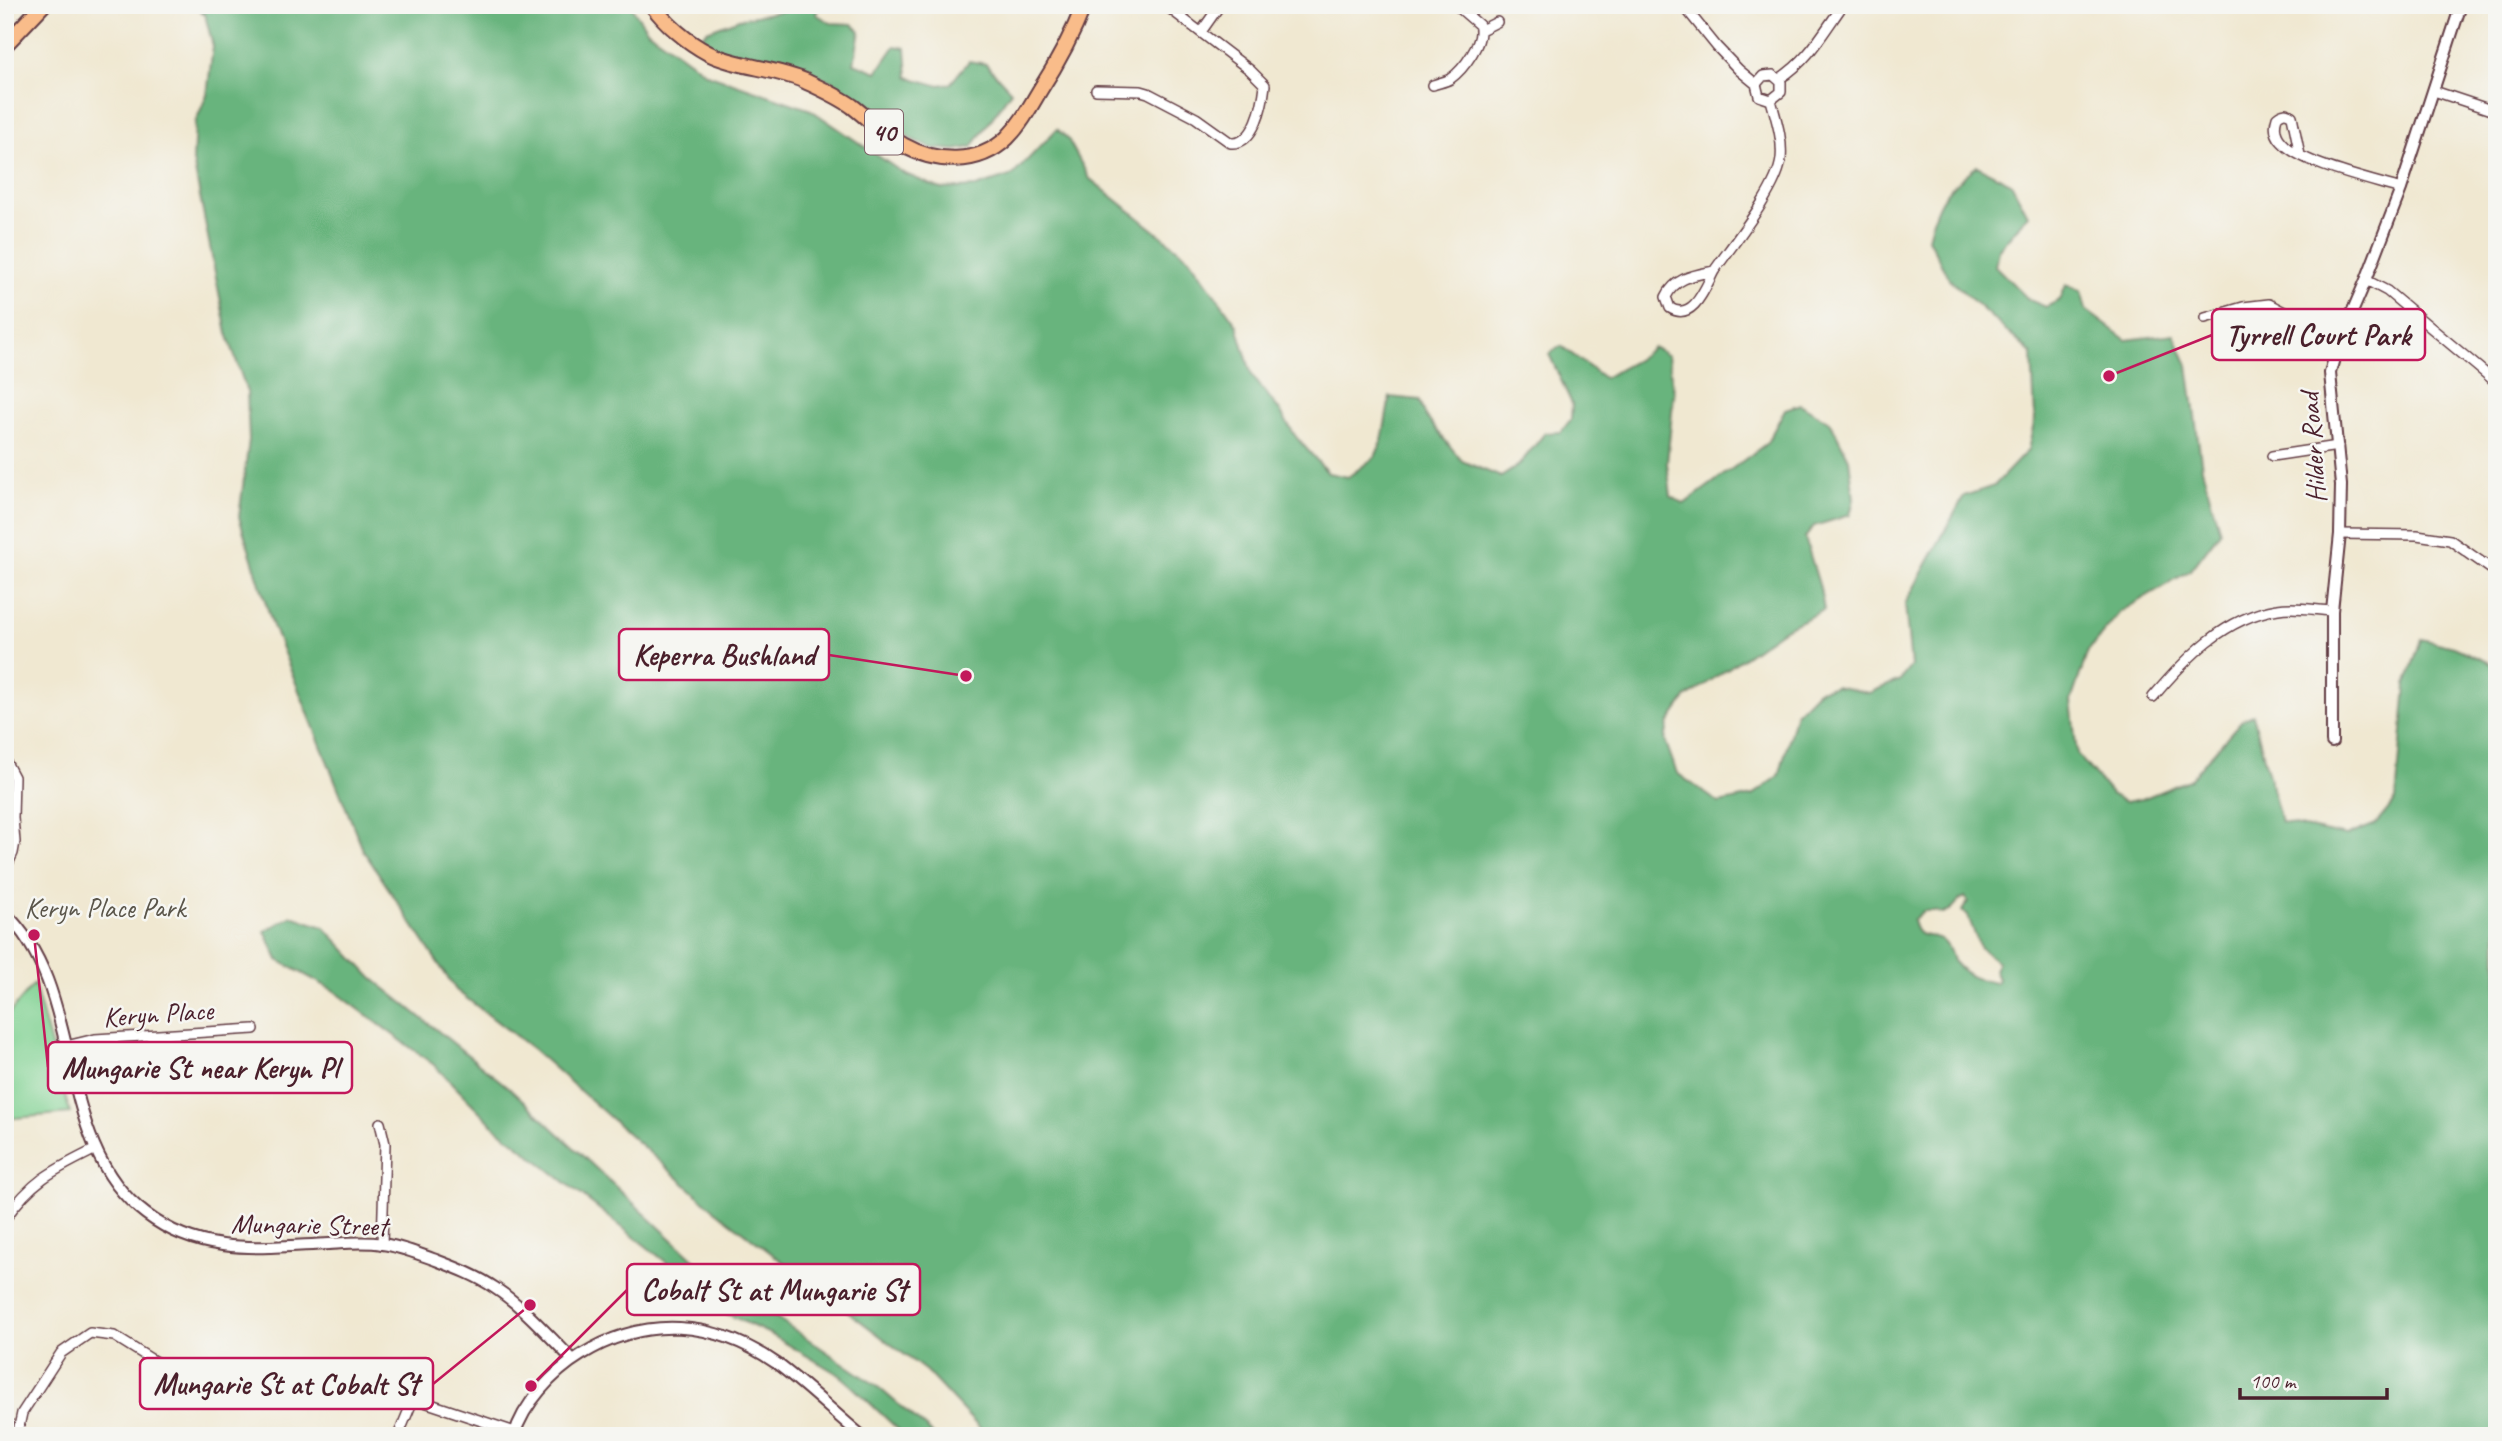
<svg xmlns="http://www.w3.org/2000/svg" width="2502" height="1441" viewBox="0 0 2502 1441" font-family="Caveat,sans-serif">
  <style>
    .green { fill: #81d293; stroke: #66785f; stroke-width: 2 }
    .forest { fill: #68b47d; stroke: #596a54; stroke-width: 2; fill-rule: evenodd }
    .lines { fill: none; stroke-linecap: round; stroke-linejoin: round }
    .minor-casing { stroke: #633d44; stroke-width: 12 }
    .tertiary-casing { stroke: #633d44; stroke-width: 14 }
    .primary-casing { stroke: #633d44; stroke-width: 18 }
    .minor { stroke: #fff; stroke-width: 9 }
    .tertiary { stroke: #fff; stroke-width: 10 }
    .primary { stroke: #f9bc8a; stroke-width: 14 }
    .labels { text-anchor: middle; stroke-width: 5; stroke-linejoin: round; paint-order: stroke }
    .shield { fill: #f6f6f2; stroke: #7e6067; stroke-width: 2 }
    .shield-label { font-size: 26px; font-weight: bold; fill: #4a1f2b }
    .street-label { font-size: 28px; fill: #4a1f2b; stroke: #f6f6f2 }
    .park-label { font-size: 28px; fill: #5a554a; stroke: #f6f6f2 }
    .leader { fill: none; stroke: #c2185b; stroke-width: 2.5 }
    .callout-dot { fill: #c2185b; stroke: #f6f6f2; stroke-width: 2.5 }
    .callout { fill: #f6f6f2; stroke: #c2185b; stroke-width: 2.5 }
    .callout-label { font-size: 30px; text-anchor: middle; font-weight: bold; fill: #4a1f2b }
  </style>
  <rect width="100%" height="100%" fill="#f6f6f2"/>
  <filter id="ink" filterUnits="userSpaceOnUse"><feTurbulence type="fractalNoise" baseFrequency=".0143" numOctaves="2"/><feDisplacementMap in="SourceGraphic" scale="14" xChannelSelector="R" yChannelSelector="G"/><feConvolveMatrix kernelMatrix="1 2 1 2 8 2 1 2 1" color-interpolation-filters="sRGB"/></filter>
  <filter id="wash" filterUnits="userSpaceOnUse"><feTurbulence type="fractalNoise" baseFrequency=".00686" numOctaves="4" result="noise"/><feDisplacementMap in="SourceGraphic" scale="28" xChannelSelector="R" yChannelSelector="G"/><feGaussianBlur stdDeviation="1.57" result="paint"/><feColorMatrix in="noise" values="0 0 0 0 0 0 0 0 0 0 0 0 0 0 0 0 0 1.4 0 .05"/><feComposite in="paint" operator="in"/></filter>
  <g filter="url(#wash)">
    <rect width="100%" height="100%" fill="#f0e8d1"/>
    <path class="green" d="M34,984l36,129 -65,6v-101z"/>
    <path class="forest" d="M195,5h435l18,26 59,43 104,36 92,63 38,16 35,-2 37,-12 44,-46 11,10 21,39 100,80 48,67 15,51 26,32 18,29 32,36 20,4 27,-20 7,-16 8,-44 30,3 6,17 36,44 39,16 18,-12 26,-32 16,-1 10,-13 1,-15 -23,-50 12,-8 43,32 33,-18 16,-13 15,9 6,36 -7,71 4,33 13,8 83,-61 18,-34 15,-5 31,19 18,36 5,40 -4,16 -36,11 -9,12 15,50 4,22 -40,19 -98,69 -18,26 -3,16 12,33 42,30 33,-7 27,-20 17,-63 23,-23 16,-4 34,7 31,-13 11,-14 -6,-62 59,-108 30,-10 34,-36 7,-31 -3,-65 -83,-75 -21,-41c10,-42 16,-45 49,-72l34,17 17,32 -30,35 -3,16 34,34 17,7 14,-7 6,-15 15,6 5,19 40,30 48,-6 14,31 14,103 18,64 -29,38 -71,42 -32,39 -17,50 6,53 34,40 14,8 17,-3 47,-19 53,-60 11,-5 28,107 65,14 30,-12 20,-24 10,-115 15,-46 33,8 43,19v770h-1510l-61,-65 -214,-163 -178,-158 -78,-60 -93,-140 -90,-224 -34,-109 10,-77 -2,-48 -20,-59 -34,-172 2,-38 12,-28 6,-49 -8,-31zM1965,897l3,4 -6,10 6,5 12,32 18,14 -4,8 4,9 -2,4c-21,-4 -28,-5 -43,-22 -11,-43 -34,-9 -40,-41l10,-9h12l8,3c14,-6 12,-13 22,-17z
      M796,5h24l-4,9 15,9 21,1 8,7 -6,32 23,9 18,-26 11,2 2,29 28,8 14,-1 19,-23 17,3 25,27 -39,56 -17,3 -24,-2 -20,-9 -41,-34 -43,-26 -123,-34 -1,-11 4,-3 32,-12 53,-10z
      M292,916l32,11 48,51 142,114 188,175 175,119 58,50h-30l-64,-60 -71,-42 -73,-34 -31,-38 -172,-136 -60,-61 -101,-75 -55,-30 -13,-29z"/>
  </g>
  <g filter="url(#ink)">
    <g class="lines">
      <defs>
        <path id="minor" d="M1683,5l34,42 22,23 17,14 3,12 12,4 10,-8v-10l-8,-7 -10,1 -7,8
          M1481,30l16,-8
          M1201,32l19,-27
          M1779,79c29,-18 44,-46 64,-74
          M1433,85c5,-2 12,-3 17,-6 13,-9 35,-38 29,-54l-23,-20
          M1096,90l45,1 7,2 48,25 35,25c24,2 32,-40 34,-58l-15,-15 -85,-65
          M2434,91l63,21
          M2300,155l-8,-39c-6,-4 -9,-4 -15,1 -3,9 -2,18 5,25 18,22 90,38 119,47
          M1714,271c18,-26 64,-82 67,-112 2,-20 -5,-40 -10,-59
          M1714,271c-9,17 -21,51 -44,37l-4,-11c9,-20 29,-22 48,-26z
          M2366,280l21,11 110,92
          M2205,318l38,-11 26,-3 21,11 24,20 23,12
          M2272,456l66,-10
          M2340,534l77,1 33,5 47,33
          M2153,697c33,-39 72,-80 125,-88 16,-3 37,1 54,2
          M5,760l9,17 -1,41 2,24 -2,11 -8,17
          M66,1046l29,-7 159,-10
          M380,1123l5,21 -3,100
          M5,1219c28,-40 49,-49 91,-70
          M17,1436l5,-23 39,-60 29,-20 24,3 45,28 57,17 75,-13 37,2 187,62
          M398,1436l15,-36"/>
        <path id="tertiary" d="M2332,742v-131l8,-77 1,-49 -11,-112 7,-26 29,-67 35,-91 60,-184
          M5,913c83,79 46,231 141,301 57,43 116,33 183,30 17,-1 36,-3 53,0 17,2 34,9 51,15 21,8 43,16 62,29 29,19 53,47 78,72
          M514,1436c9,-32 39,-64 67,-81 64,-40 133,-35 195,8 30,22 57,49 86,73"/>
        <path id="primary" d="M652,5c14,19 35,37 56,48 28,14 68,15 97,28 17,8 33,15 47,25 17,13 32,29 51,39 32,18 75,21 104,-7 14,-14 23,-31 33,-48 18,-28 32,-54 44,-85
          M5,45l38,-40"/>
      </defs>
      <use href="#minor" class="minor-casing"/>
      <use href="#tertiary" class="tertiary-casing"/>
      <use href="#primary" class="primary-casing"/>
      <use href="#minor" class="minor"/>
      <use href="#tertiary" class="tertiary"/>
      <use href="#primary" class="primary"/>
    </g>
  </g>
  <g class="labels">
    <rect class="shield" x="865" y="109.5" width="38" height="45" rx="5"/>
    <g class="shield-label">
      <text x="884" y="141">40</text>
    </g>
    <g class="street-label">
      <text transform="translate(2312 448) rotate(-94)" y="10">Hilder Road</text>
      <text transform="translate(158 1013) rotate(-4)" y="10">Keryn Place</text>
      <text transform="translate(309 1224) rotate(1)" y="10">Mungarie Street</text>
    </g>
    <g class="park-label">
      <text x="105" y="917">Keryn Place Park</text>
    </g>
  </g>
  <path class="leader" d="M2109 376L2212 335M966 676L829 655M34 935L48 1067M531 1386L627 1290M530 1305L433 1384"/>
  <g class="callout-dot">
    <circle cx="2109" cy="376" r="7"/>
    <circle cx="966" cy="676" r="7"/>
    <circle cx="34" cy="935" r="7"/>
    <circle cx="531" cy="1386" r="7"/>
    <circle cx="530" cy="1305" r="7"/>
  </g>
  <g class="callout">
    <rect x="2212" y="309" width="213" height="51" rx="7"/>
    <rect x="619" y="629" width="210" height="51" rx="7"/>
    <rect x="48" y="1042" width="304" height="51" rx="7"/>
    <rect x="627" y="1264" width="293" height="51" rx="7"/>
    <rect x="140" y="1358" width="293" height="51" rx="7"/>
  </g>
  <g class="callout-label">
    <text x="2318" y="345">Tyrrell Court Park</text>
    <text x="724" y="665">Keperra Bushland</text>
    <text x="200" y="1078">Mungarie St near Keryn Pl</text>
    <text x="774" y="1300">Cobalt St at Mungarie St</text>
    <text x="286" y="1394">Mungarie St at Cobalt St</text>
  </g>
  <rect width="2502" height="1441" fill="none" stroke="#f6f6f2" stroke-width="28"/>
  <path d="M2240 1388v10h147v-10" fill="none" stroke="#4a1f2b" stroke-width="3.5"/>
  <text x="2250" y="1388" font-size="21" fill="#4a1f2b" stroke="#f6f6f2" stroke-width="5" paint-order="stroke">100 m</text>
</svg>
